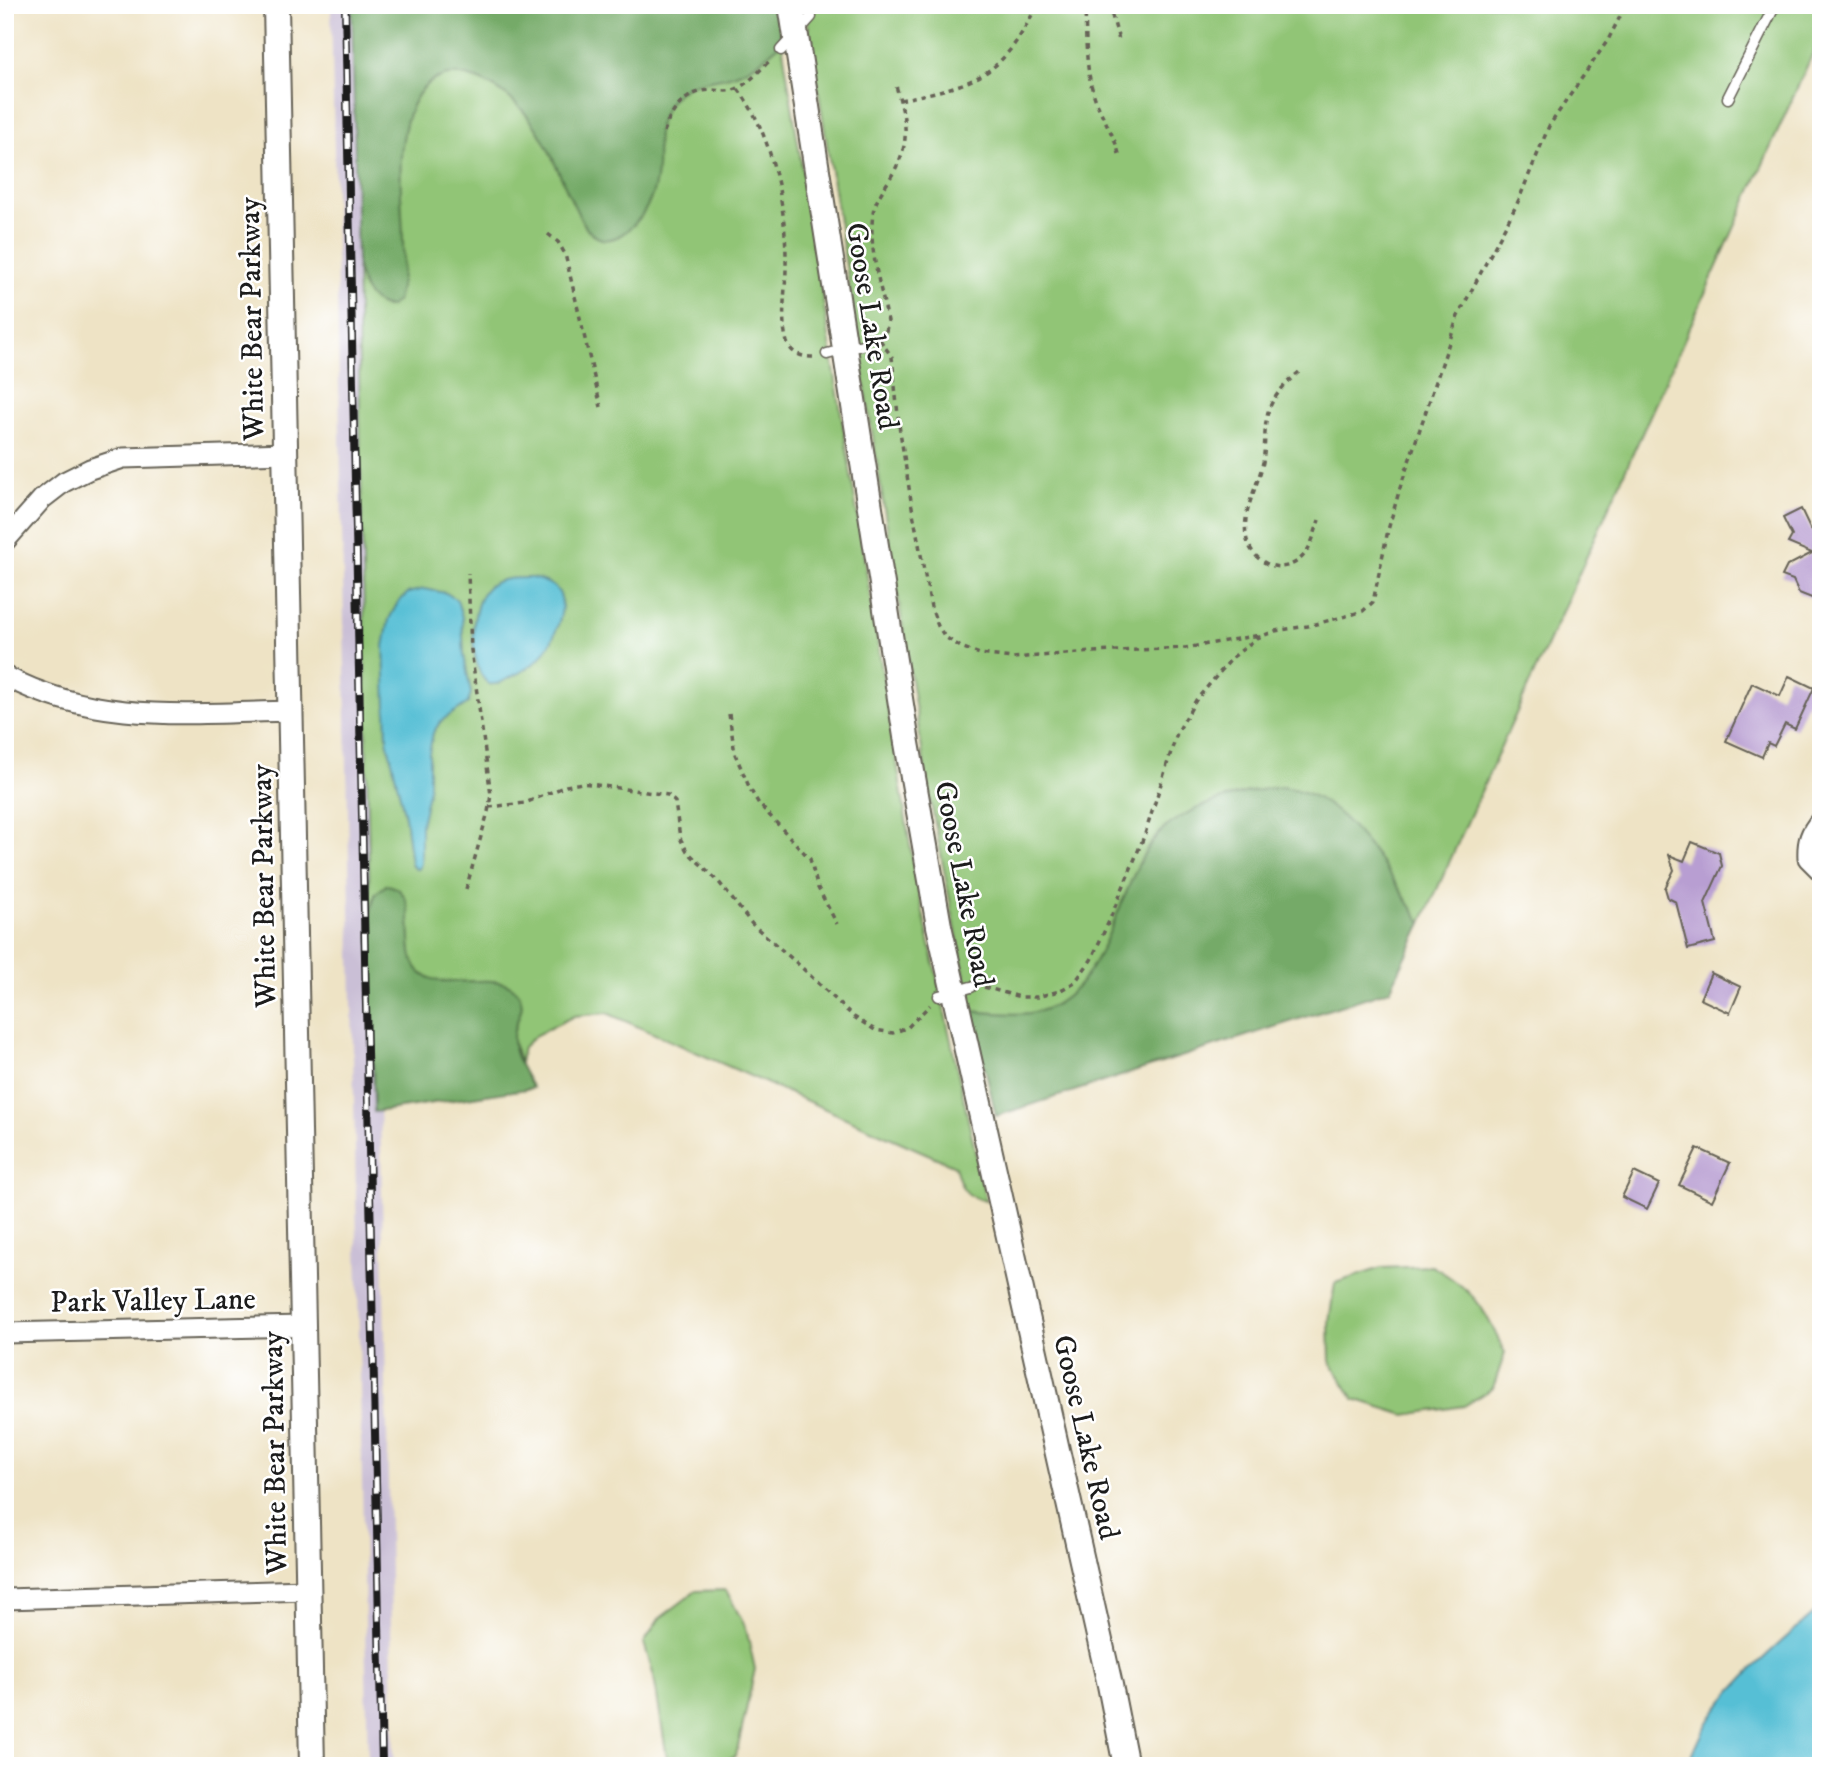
<svg xmlns="http://www.w3.org/2000/svg" width="1826" height="1771" viewBox="0 0 1826 1771" font-family="'IM FELL DW Pica',serif">
  <style>
    .industrial { fill: #cabfd6 }
    .green { fill: #91c576; stroke: #567049; stroke-width: 2 }
    .forest { fill: #74aa67; stroke: #486342; stroke-width: 2 }
    .water { fill: #57bfd5; stroke: #3a6e78; stroke-width: 2 }
    .building { fill: #b89ed2 }
    .lines { fill: none; stroke-linecap: round; stroke-linejoin: round }
    .service-casing { stroke: #666257; stroke-width: 13 }
    .minor-casing { stroke: #666257; stroke-width: 23 }
    .tertiary-casing { stroke: #666257; stroke-width: 28 }
    .path { stroke: #666257; stroke-width: 3.5; stroke-dasharray: 5 5; stroke-linecap: butt }
    .service { stroke: #fff; stroke-width: 10 }
    .minor { stroke: #fff; stroke-width: 19 }
    .tertiary { stroke: #fff; stroke-width: 24 }
    .rail-casing { stroke: #1c1c1c; stroke-width: 8 }
    .rail { stroke: #fff; stroke-width: 5; stroke-dasharray: 16; stroke-linecap: butt }
    .labels { text-anchor: middle; stroke-width: 5; stroke-linejoin: round; paint-order: stroke }
    .street-label { font-size: 30px; fill: #1c1c1c; stroke: #fff }
  </style>
  <rect width="100%" height="100%" fill="#fff"/>
  <filter id="ink" filterUnits="userSpaceOnUse"><feTurbulence type="fractalNoise" baseFrequency=".0143" numOctaves="2"/><feDisplacementMap in="SourceGraphic" scale="14" xChannelSelector="R" yChannelSelector="G"/><feConvolveMatrix kernelMatrix="1 2 1 2 8 2 1 2 1" color-interpolation-filters="sRGB"/></filter>
  <filter id="wash" filterUnits="userSpaceOnUse"><feTurbulence type="fractalNoise" baseFrequency=".00686" numOctaves="4" result="noise"/><feDisplacementMap in="SourceGraphic" scale="28" xChannelSelector="R" yChannelSelector="G"/><feGaussianBlur stdDeviation="1.57" result="paint"/><feColorMatrix in="noise" values="0 0 0 0 0 0 0 0 0 0 0 0 0 0 0 0 0 1.4 0 .05"/><feComposite in="paint" operator="in"/></filter>
  <g filter="url(#wash)">
    <rect width="100%" height="100%" fill="#eee3c5"/>
    <path class="industrial" d="M331,5h26l37,1761h-26z"/>
    <path class="green" d="M383,5h393l139,871 71,325c-22,-4 -26,-15 -31,-35l-348,-153 -33,3 -38,19 -13,12 -3,16 -8,-24 4,-16 -114,10 -3,-142 -13,-6 -13,17 -3,14 -13,-650c4,17 11,35 29,41z
      M805,5h1016v30l-399,888 -9,-14 -353,157 -85,-37 -47,-241z
      M1432,1266c45,26 51,41 73,87l-12,35 -29,18 -59,9 -51,-16 -24,-38 -1,-40 6,-38 46,-15z
      M726,1590l20,38 9,41 -19,87 -26,10 -42,-2 -14,-87 -10,-34 15,-24 37,-28z"/>
    <path class="forest" d="M352,5h424l6,37c-14,13 -30,27 -49,33 -21,7 -42,3 -59,22 -7,8 -12,18 -15,28 -3,14 -1,29 -2,44 -1,26 -14,54 -38,67 -14,7 -23,3 -33,-8 -33,-55 -40,-121 -107,-148 -13,-5 -28,-8 -41,-2 -28,12 -35,52 -37,79 -3,47 9,99 -4,144l-8,6c-23,-5 -27,-20 -32,-41z
      M1283,787c12,2 25,5 36,12 43,26 75,83 103,124l-32,67 -394,126 -24,-105c19,2 39,4 58,2 57,-8 76,-75 96,-120 8,-19 16,-40 30,-56 26,-31 88,-47 127,-50z
      M386,885c40,4 11,68 35,88 25,21 81,-6 97,20 11,16 -6,29 -5,46 0,17 12,35 20,49l-159,24 -4,-196 5,-22z"/>
    <path class="water" d="M532,578c30,6 35,20 26,47 -9,28 -22,41 -49,53 -7,4 -12,7 -20,6 -21,-14 -21,-82 0,-98 12,-9 29,-8 43,-8z
      M424,589l22,4 11,7 5,17 2,38 7,38 -3,10 -27,18 -8,12 -4,20v35l-8,37v39l-3,5h-3l-4,-5 -6,-47 -18,-77 -3,-94 5,-27 9,-17 10,-9z
      M1821,1607v159h-133c7,-17 14,-35 24,-50 29,-41 71,-76 109,-109z"/>
    <g id="blocks">
      <path class="building" d="M1801,509l10,21 10,5v54l-4,1 -3,9 -15,-6 -6,-13 -11,-4 5,-10 25,-13 -24,-10 4,-7 -9,-18z
        M1789,676l25,12 -19,41 -10,-5 -11,22 -6,-3 -6,14 -36,-16 26,-58 28,13z
        M1692,842l27,11 3,13 -17,37 10,39 -27,7 -12,-47 -8,-4 -3,-10 9,-18 -5,-15 15,6z
        M1711,973l30,14 -11,26 -30,-14z
        M1697,1148l33,15 -18,38 -33,-16z
        M1634,1172l25,12 -12,25 -25,-12z"/>
    </g>
  </g>
  <g filter="url(#ink)">
    <use href="#blocks" fill-opacity="0" stroke="#666257" stroke-width="2"/>
    <g class="lines">
      <defs>
        <path id="service" d="M781,50l30,-33
          M1728,98l47,-93
          M827,354l35,-9
          M939,996l32,-9"/>
        <path id="minor" d="M5,541l37,-42 22,-17 26,-13 33,-11 162,-5
          M5,676c92,49 187,37 287,35
          M1821,820c-11,13 -14,21 -13,38l13,13
          M5,1333l298,-7
          M5,1599l303,-9"/>
        <path id="tertiary" d="M276,5l36,1761
          M791,5l116,738 32,183 171,759 16,81"/>
      </defs>
      <use href="#service" class="service-casing"/>
      <use href="#minor" class="minor-casing"/>
      <use href="#tertiary" class="tertiary-casing"/>
      <path class="path" d="M1085,5c1,29 0,59 8,87 7,24 22,42 27,66
        M1109,5l10,35
        M738,89c35,45 49,121 48,178 0,23 -6,52 1,75 4,12 15,15 26,15
        M900,100c76,-17 100,-20 137,-95
        M664,132c7,-22 22,-41 47,-42 9,0 18,3 27,-2 13,-6 23,-20 34,-29
        M548,234l10,8 7,12 36,153
        M880,340l12,17 7,68 14,88 18,94 7,19 7,11 16,10 19,7 32,4 81,-6 92,-4 75,-13
        M880,340l6,-9 2,-10c-7,-33 -20,-73 -15,-107 2,-15 12,-26 19,-39 21,-35 13,-56 3,-93
        M1299,372c-12,10 -24,22 -30,37 -6,17 -3,36 -6,53 -5,25 -23,52 -16,78 8,26 38,37 57,15 8,-10 11,-23 15,-35
        M729,714l6,40 15,35 9,15 51,55 8,29 19,36
        M489,807l36,-4 41,-17 16,-3 86,12 7,7 5,36 7,13 31,30 34,43 46,40 56,53 21,13 18,3 15,-6 22,-22
        M466,889l22,-77 3,-17 -20,-145 -3,-77
        M984,987l36,10h17l22,-6 16,-9 16,-22 19,-41 35,-85 32,-101 19,-33 37,-43 24,-19 18,-7 33,-5 42,-11 13,-4 10,-9 15,-72 12,-42 58,-172 59,-112 32,-78 59,-86 18,-35"/>
      <use href="#service" class="service"/>
      <use href="#minor" class="minor"/>
      <use href="#tertiary" class="tertiary"/>
      <defs>
        <path id="rail" d="M345,5l37,1761"/>
      </defs>
      <use href="#rail" class="rail-casing"/>
      <use href="#rail" class="rail"/>
    </g>
  </g>
  <g class="labels">
    <g class="street-label">
      <text transform="translate(251 319) rotate(-91)" y="10">White Bear Parkway</text>
      <text transform="translate(873 326) rotate(81)" y="10">Goose Lake Road</text>
      <text transform="translate(965 884) rotate(79)" y="10">Goose Lake Road</text>
      <text transform="translate(263 886) rotate(-91)" y="10">White Bear Parkway</text>
      <text transform="translate(153 1300) rotate(-1)" y="10">Park Valley Lane</text>
      <text transform="translate(1087 1437) rotate(77)" y="10">Goose Lake Road</text>
      <text transform="translate(274 1453) rotate(-91)" y="10">White Bear Parkway</text>
    </g>
  </g>
  <rect width="1826" height="1771" fill="none" stroke="#fff" stroke-width="28"/>
</svg>
